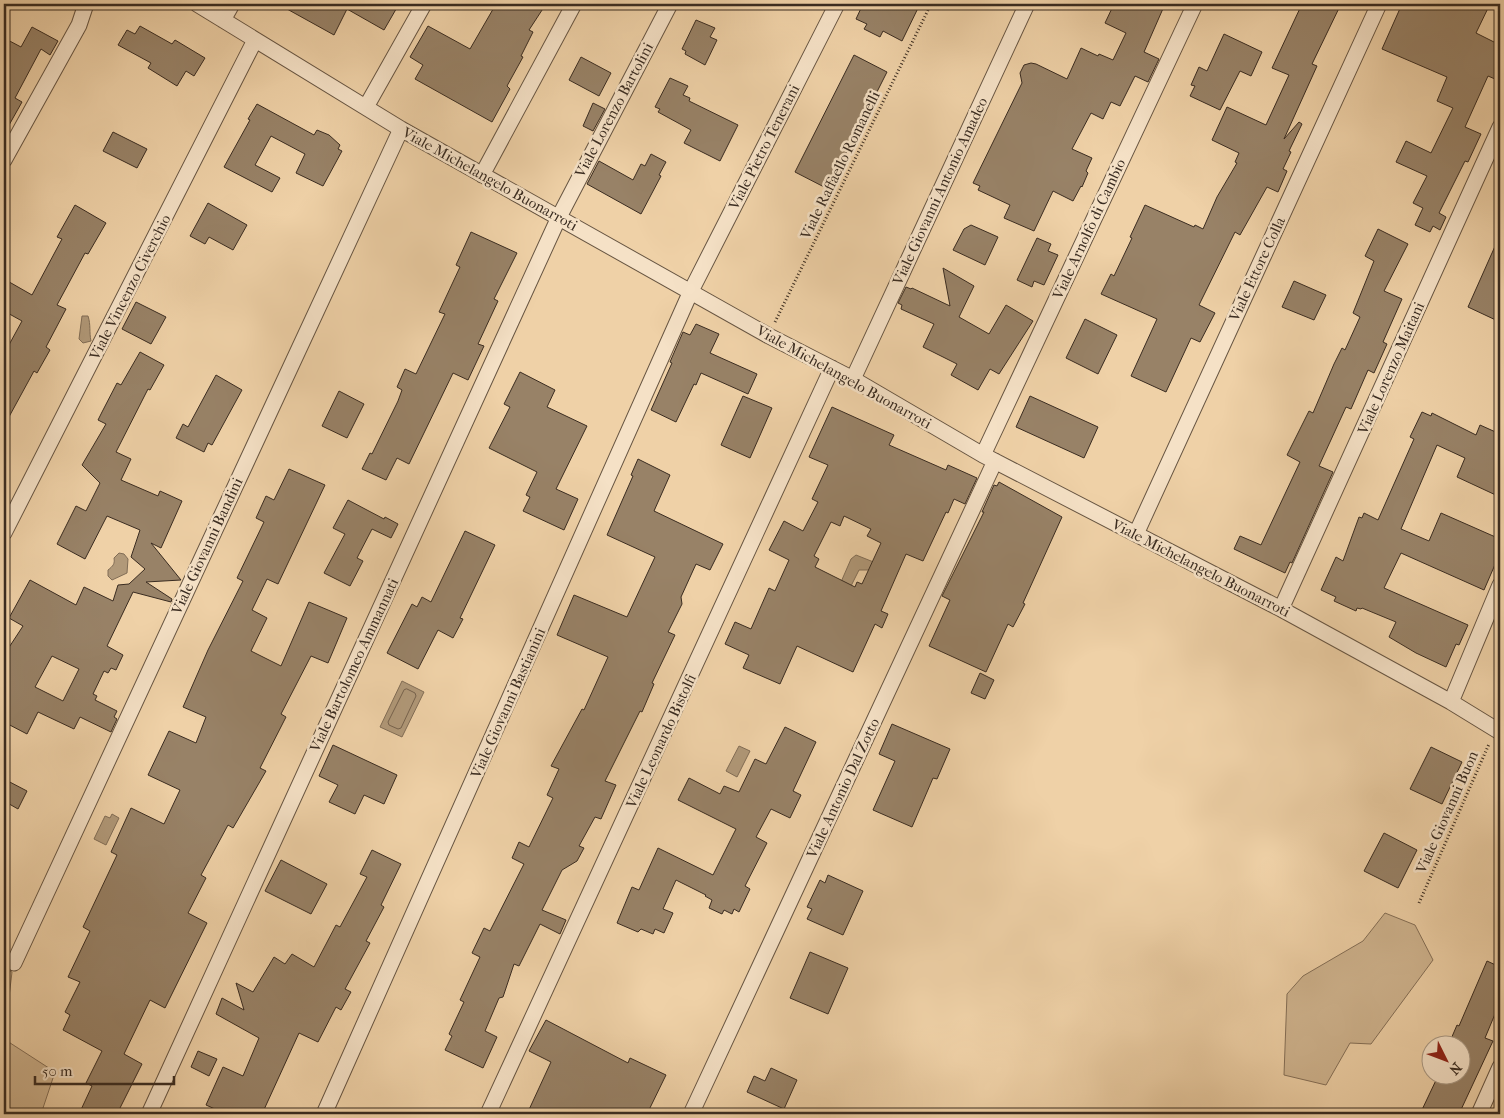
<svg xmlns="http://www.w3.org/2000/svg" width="1504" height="1118" viewBox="0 0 1504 1118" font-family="'IM FELL French Canon',serif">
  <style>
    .green { fill: #d0b590; stroke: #857058 }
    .water { fill: #b19979; stroke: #816d56 }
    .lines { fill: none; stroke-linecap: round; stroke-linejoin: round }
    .shore { stroke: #76624d; stroke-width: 1 }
    .building { fill: #988267; stroke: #3a2c21; fill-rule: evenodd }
    .street-casing { stroke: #675542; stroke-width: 17 }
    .path { stroke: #3a2c21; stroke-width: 3; stroke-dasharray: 1 2.5; stroke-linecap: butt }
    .street { stroke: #f5e1c6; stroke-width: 15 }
    .labels { text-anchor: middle; stroke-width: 5; stroke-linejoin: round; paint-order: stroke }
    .street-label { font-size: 15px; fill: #3a2c21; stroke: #f5e1c6 }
  </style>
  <rect width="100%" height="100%" fill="#efd1a7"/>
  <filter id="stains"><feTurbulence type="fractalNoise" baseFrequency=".004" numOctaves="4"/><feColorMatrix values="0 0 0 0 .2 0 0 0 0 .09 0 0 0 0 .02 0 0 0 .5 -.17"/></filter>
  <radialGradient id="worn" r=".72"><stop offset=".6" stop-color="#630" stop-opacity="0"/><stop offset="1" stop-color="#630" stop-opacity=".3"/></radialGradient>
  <path class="green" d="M1385,913l30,12 18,35 -62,84 -21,-1 -24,42 -42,-10 3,-81 16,-18 60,-35z
    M4,968l8,4 -8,67 51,33 -14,42h-37z"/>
  <path class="water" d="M82,316h6c3,9 1,16 3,25l-8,2 -4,-4z
    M119,553l5,1 4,5 -1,14 -15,7 -4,-4v-6c5,-4 7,-6 6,-12z
    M856,555l20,8 -4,7h-13l-8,16 -10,-4 10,-23z
    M402,681l22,11 -22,45 -22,-10z
    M739,746l11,5 -13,26 -11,-6z
    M112,814l7,4 -13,27 -12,-6 11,-23 5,2z"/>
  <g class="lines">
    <path class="shore" d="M407,689l8,4 1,3 -15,32 -3,1 -9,-4 -1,-3 16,-32z"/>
  </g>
  <path class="building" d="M278,4h121l-15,26 -37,-21 -13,26z
    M496,4h50l-17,26 4,2 -12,24 2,1 -16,29 3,3 -18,33 -77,-43 8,-14 -13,-8 18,-31 42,23z
    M863,4h57l-18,37 -19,-10 -3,6 -16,-8 3,-5 -11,-5z
    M1114,4h51l-21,48 15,7 -11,23 -13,-6 -15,30 -9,-4 -8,17 -12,-6 -19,36 20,9 -6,13 2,2 -6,14 -1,-1 -8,15 -20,-10 -19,40 -30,-13 6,-13 -32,-15 2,-4 -7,-3 49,-100 -2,-10 4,-8 7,-2 5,1 31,15 14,-31 17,8 1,-2 14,6 13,-27 -21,-10z
    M1302,4h39l-29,60 5,2 -33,73 15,-17 3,2 -13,27 2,1 -8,17 4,2 -9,21 -11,-5 -27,48 -5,-3 -36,73 16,8 -15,29 -9,-4 -25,54 -35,-16 26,-57 -56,-25 10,-20 3,2 18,-38 -2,-1 15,-32 49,22 1,-2 8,4 14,-32 20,-34 -2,-1 4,-9 -27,-13 15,-33 39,18 23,-50 -17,-7z
    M1402,4h88l-14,29 24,12v23l-5,11 -7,-3 -23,51 16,7 -13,28 -3,-1 -26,52 7,4 -6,13 -7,-4 -3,6 -15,-7 8,-17 -10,-5 14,-27 -31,-14 10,-21 25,12 22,-45 -16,-7 10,-24 -65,-28z
    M696,20l19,8 -5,9 7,3 -12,25 -20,-11 1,-3 -4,-2z
    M140,26l32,18 3,-4 30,18 -11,18 -8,-5 -9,15 -29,-18 3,-5 -33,-18 9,-15 8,4z
    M32,27l26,14 -8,14 -9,-6 -26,49 7,4 -18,32v-96l17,9z
    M1224,34l38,18 -11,24 -11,-5 -20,39 -30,-14 5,-10 -4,-1 8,-18 8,4z
    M854,55l33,17 -59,117 -33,-17z
    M581,57l30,16 -12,23 -30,-16z
    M670,78l18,8 -5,9 7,3 -1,3 49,24 -18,36 -36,-18 7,-13 -33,-18 2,-3 -5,-2z
    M593,103l12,6 -12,22 -10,-5z
    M257,104l57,31 3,-5 12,5 11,10 -2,4 4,2 -19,35 -27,-13 9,-19 -34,-18 -16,29 25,13 -8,14 -48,-25 26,-47 -2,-1z
    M113,132l34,17 -10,19 -34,-17z
    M651,154l15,8 -7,13 2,1 -20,38 -54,-30 12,-23 34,19 8,-16 4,2z
    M208,203l39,22 -14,25 -24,-13 -4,7 -15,-8z
    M75,205l31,18 -18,31 -3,-1 -28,52 9,4 -20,38 4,3 -13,23 -3,-2 -30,55v-72l18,-33 -18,-10v-32l28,16 30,-56 -5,-2z
    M971,225l27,12 -13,28 -32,-15 11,-21z
    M1378,229l30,15 -24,47 18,8 -19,43 4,2 -13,29 -6,-3 -17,39 -5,-2 -27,59 14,6 -41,91 -2,-1 -5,11 -51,-24 6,-13 21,9 39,-83 -13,-7 22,-44 4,2 21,-49 8,-16 3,2 15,-33 -7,-4 21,-52 -9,-5z
    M471,232l46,21 -23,46 4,2 -20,43 6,2 -16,34 -15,-7 -44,91 -12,-6 -11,22 -24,-11 8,-16 2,1 26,-53 4,-11 -5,-3 8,-18 11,5 29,-60 -6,-2 21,-45 -4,-2z
    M1500,235v87l-32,-15z
    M1037,238l14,6 -3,7 10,4 -14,30 -10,-4 -2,6 -15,-7z
    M943,268l31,18 -15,31 30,17 17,-29 27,16 -34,53 -9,-5 -12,21 -27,-15 6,-11 -34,-17 11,-23 -33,-15 1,-4 -4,-2 8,-16 5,2 1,-1 38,18z
    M1294,281l32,14 -12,25 -32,-13z
    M136,302l30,15 -15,27 -29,-15z
    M1085,319l32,16 -19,39 -32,-16z
    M696,324l23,10 -9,19 47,21 -9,20 -47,-21 -5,12 -2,-1 -18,38 -25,-12 21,-47 -2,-1 13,-30 7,3z
    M140,352l24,13 -14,25 -2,-1 -32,63 15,7 -10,21 37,16 2,-5 22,10 -21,47 -10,-5 30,37 -35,2 26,17 -1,3 -38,-10 -26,54 16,9 -7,15 -5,-2 -3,5 -4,-2 -11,23 4,2 -2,4 22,11 -3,6 3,2 -6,13 -31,-15 -6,12 -36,-17 -11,22 -23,-12v-67l19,-29 -14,-8 21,-38 46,25 8,-18 29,14 5,-16 11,-1 16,-15 -14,-12 9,-27 -33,-14 -22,43 -28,-15 19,-38 10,5 14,-28 -18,-18 24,-41 -8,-4 4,-8 15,-29 4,2zM52,656l27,13 -16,32 -28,-14z
    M520,372l35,18 -8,17 40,19 -31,63 22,10 -14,31 -41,-19 7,-14 -4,-2 11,-23 -48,-24 21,-41 -6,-3z
    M216,375l26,15 -30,55 -4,-2 -4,9 -28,-14 7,-14 5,3z
    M339,391l25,13 -17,34 -25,-12z
    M743,396l29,12 -22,50 -29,-13z
    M1030,396l68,31 -14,31 -68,-31z
    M832,407l62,28 -5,10 57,25 2,-5 29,13 -12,26 -11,-5 -6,14 -2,-1 -23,49 -17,-7 -25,57 7,3 -6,14 -7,-4 -22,48 -56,-26 -17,38 -37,-16 6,-13 -24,-11 10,-22 16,7 18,-41 6,3 14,-31 -20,-10 15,-29 19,10 15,-29 -6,-3 16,-34 -19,-8zM844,516l27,13 -4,7 14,7 -19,41 -5,-2 -2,5 -40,-20 4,-8 -5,-3 17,-34 9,4z
    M1422,412l9,4 1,-3 44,22 4,-10 20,9v63l-43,-20 8,-19 -28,-13 -36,84 28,12 12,-28 59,26v14l-16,37 -83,-37 -17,35 84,37 -9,20 -3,-1 -10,23 -30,-14 -27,-16 7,-15 -34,-14 -1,1 -4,-1 -1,3 -22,-10 2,-4 -15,-7 15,-33 7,4 16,-44 3,1 2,-5 14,7 36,-81 -4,-2z
    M638,459l32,16 -16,36 69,33 -13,26 -14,-6 -15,33 1,7 -14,28 7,3 -23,48 2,1 -12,28 -2,-1 -35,70 11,4 -15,34 -6,-2 -16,29 5,2 -7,13 -15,9 -20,40 24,10 -6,14 -20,-10 -21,42 -5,-2 -11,33 -4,1 -14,33 12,6 -14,31 -38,-18 7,-14 -3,-2 15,-32 -4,-2 20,-43 -8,-4 12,-25 6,3 34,-67 -12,-6 7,-16 10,5 24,-49 -6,-3 12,-26 -8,-3 31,-57 2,1 24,-53 -51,-22 17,-40 53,22 28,-60 -48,-22 26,-59 -2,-1z
    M289,469l36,16 -47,99 -11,-5 -15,31 15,8 -16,33 30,15 28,-64 38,16 -19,45 -17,-7 -30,58 5,3 -26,51 6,3 -33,57 -5,-3 -27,50 5,3 -18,35 19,10 -42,85 -15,-8 -26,54 18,10 -25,50h-38l13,-28 -6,-3 16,-32 -39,-21 7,-15 -5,-3 15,-30 -12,-5 22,-46 -7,-4 34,-72 -6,-3 20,-44 33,16 16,-34 -32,-15 21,-44 27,12 10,-26 -23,-10 25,-57 35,-69 -6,-3 27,-56 -8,-4 10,-22 8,4z
    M999,482l63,35 -39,86 2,1 -12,23 -5,-3 -22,48 -57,-26 21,-46 -8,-4 42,-84h-2l12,-27 3,1z
    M348,500l36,19 1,-2 13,7 -7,14 -19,-9 -15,29 6,3 -13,25 -26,-13 21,-39 -12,-6z
    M465,531l30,14 -35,73 3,1 -10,19 -15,-8 -20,39 -31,-16 25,-49 5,3 5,-10 9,5z
    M980,673l14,7 -9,19 -14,-6z
    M892,724l58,25 -13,30 -4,-1 -21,49 -39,-17 22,-49 -16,-7z
    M785,727l31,15 -23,49 8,4 -11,23 -19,-9 -15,28 11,6 -22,43 5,3 -11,23 -5,-3 -2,5 -8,-4 -2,4 -13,-6 3,-8 -7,-4 1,-1 -30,-15 -13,29 10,4 -9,20 -9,-4 -2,5 -12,-5 -3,3 -21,-9 15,-36 7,3 19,-42 55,27 23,-46 -58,-29 11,-22 31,16 4,-8 15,6 16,-33 11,5z
    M333,745l64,30 -13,29 -20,-9 -9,19 -26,-12 9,-17 -19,-9z
    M1431,747l31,15 -20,42 -32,-15z
    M4,779l23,12 -9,18 -14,-8z
    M1384,833l33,17 -19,38 -34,-17z
    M372,850l29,14 -20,41 3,2 -18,34 4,2 -25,46 6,3 -10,18 -5,-3 -18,35 -19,-9 -37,81h-36l-20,-9 17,-38 20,9 16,-38 -43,-24 6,-16 22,12 -8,-27 17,9 21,-35 11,7 7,-10 22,13 22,-42 4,2 27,-50 -7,-3z
    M281,860l46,24 -16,30 -46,-23z
    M828,875l35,16 -20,44 -36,-16 5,-10 -5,-2 13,-27 5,3z
    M810,952l38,16 -20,46 -38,-16z
    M1487,961l13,6v35l-15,36 8,3 -34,73h-39l18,-38h24v-30h-14l9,-21 2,1z
    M546,1020l82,43 2,-5 36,17 -19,39h-120l24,-52 -22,-11z
    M198,1051l19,8 -8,17 -18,-9z
    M771,1068l26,12 -13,29 -37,-17 7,-16 11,5z"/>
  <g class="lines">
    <defs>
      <path id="street" d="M197,4l204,125 368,207 84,43 130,76 298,154 170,93 49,30
        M223,20l9,-16
        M366,107l58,-103
        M4,160l75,-135 7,-21
        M482,175l92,-171
        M853,379l174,-375
        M983,455l212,-451
        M4,533l251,-493
        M1136,534l243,-530
        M1281,609l219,-482
        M1451,702l49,-117
        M14,963l387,-834
        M149,1114l410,-897 111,-213
        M324,1114l367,-823 146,-287
        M488,1114l344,-746
        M691,1114l304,-653
        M1479,1114l21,-47"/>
    </defs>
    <use href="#street" class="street-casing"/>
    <path class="path" d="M775,322l156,-318
      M1419,903l70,-159"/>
    <use href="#street" class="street"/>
  </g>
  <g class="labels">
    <g class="street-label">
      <text transform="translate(614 110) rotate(-62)" y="5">Viale Lorenzo Bartolini</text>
      <text transform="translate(764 147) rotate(-63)" y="5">Viale Pietro Tenerani</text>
      <text transform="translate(840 165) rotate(-64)" y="5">Viale Raffaello Romanelli</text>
      <text transform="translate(490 179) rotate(29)" y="5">Viale Michelangelo Buonarroti</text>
      <text transform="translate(940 191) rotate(-65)" y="5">Viale Giovanni Antonio Amadeo</text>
      <text transform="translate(1089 229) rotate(-65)" y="5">Viale Arnolfo di Cambio</text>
      <text transform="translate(1257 269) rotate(-65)" y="5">Viale Ettore Colla</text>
      <text transform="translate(130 287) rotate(-63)" y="5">Viale Vincenzo Civerchio</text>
      <text transform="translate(1391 368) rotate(-66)" y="5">Viale Lorenzo Maitani</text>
      <text transform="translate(844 377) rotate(29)" y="5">Viale Michelangelo Buonarroti</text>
      <text transform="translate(207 546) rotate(-65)" y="5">Viale Giovanni Bandini</text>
      <text transform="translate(1201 568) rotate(27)" y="5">Viale Michelangelo Buonarroti</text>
      <text transform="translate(354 665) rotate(-65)" y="5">Viale Bartolomeo Ammannati</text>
      <text transform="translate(508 703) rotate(-66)" y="5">Viale Giovanni Bastianini</text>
      <text transform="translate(661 741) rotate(-65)" y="5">Viale Leonardo Bistolfi</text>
      <text transform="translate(843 788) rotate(-65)" y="5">Viale Antonio Dal Zotto</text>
      <text transform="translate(1447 812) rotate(-66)" y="5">Viale Giovanni Buon</text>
    </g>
  </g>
  <rect width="1504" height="1118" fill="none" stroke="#efd1a7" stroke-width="20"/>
  <rect x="5" y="5" width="1494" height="1108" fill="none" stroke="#3a2c21" stroke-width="2.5"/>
  <rect x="10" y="10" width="1484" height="1098" fill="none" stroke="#3a2c21"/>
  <g transform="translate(1446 1060) rotate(132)"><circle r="24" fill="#f5e1c6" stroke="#aa9984"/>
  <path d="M0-4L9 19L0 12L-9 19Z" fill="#8f2418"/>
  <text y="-8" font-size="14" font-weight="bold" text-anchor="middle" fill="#3a2c21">N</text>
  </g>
  <path d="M35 1076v8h139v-8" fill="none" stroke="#3a2c21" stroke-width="2.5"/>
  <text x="42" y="1076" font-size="15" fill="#3a2c21" stroke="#f5e1c6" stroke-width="4" paint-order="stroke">50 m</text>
  <rect width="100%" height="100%" filter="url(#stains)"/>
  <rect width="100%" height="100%" fill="url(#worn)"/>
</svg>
